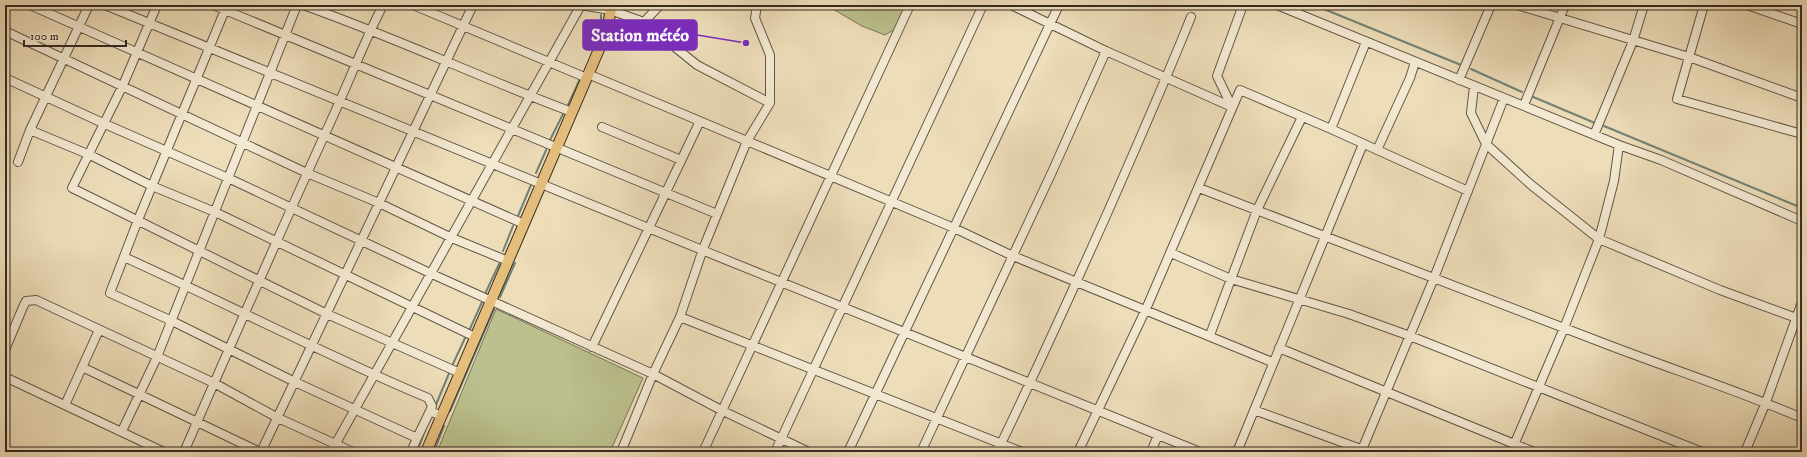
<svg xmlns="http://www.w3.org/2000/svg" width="1807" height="457" viewBox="0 0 1807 457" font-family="'IM FELL DW Pica',serif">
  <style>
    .green { fill: #bbc08e; stroke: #787558 }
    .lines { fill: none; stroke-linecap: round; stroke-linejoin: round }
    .stream { stroke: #718274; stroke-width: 2 }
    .minor-casing { stroke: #625747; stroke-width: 10 }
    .major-casing { stroke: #342a21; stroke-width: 12 }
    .minor { stroke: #f3e9d2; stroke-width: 8 }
    .major { stroke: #e6be7c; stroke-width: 10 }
    .leader { fill: none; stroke: #7b2cbf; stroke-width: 1.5 }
    .callout-dot { fill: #7b2cbf; stroke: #f3e9d2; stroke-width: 1.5 }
    .callout { fill: #7b2cbf; stroke: #7b2cbf; stroke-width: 1.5 }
    .callout-label { font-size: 18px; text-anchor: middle; font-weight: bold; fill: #fff }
  </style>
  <rect width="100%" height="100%" fill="#edddb9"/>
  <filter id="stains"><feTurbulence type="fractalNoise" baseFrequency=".005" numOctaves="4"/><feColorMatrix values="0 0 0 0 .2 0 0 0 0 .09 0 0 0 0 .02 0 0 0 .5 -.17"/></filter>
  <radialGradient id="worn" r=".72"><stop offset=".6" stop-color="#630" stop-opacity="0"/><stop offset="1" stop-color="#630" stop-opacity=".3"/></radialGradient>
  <path class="green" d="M826,5h79c-3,17 -5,22 -20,30l-23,-9z
    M496,309l147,69 -33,74h-173z"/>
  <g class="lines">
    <path class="stream" d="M1314,5l147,60
      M596,44l5,-20v-9
      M1471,69l51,23
      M1531,96l64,27
      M568,105l11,-24
      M1604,126l198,82
      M550,140l14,-28
      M536,173l11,-25
      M518,216l13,-31
      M503,251l10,-25
      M485,294l14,-30
      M500,297l15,-34
      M469,331l13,-29
      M452,366l14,-30
      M435,407l15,-36
      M450,411l44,-102
      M417,452l10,-27
      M434,452l10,-26"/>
    <defs>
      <path id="minor" d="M30,5l494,219
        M105,5c365,150 729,300 1095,447
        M157,5l-34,80 -51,103 255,126 133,59
        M213,5l504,209
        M227,5l-89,215 -28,73 62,28 123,61 122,56 -6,14
        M303,5c91,32 178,73 269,107
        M413,5l174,73
        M581,5l29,5 34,12 53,43 73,38 -23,38 -44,108 -23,68 -27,57 -32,78
        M757,5l-2,13 15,37v48
        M1011,5l95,46 126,56
        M1277,5l342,140 42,15 141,61
        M1517,5l172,52 113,41
        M1704,5l-27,94 125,35
        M1747,5l55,19
        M644,22l16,-17
        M5,31l302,142 72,30 73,35 56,23
        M588,74l366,154 59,28 259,106
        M5,78l100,46 123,54 204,96 221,100 70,37 86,41
        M1459,80l32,-75
        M1474,86l-3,27 15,31 44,40 69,55 121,51 82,30
        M1524,105l41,-100
        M1232,107l-15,-31 26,-71
        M602,127l79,33
        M1331,129l35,-87
        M30,130l60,25 62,31 63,26 260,125
        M1594,135l39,-94 11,-36
        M1377,150l33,-72 5,-16
        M18,162l12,-32 59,-125
        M1199,188c137,52 274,105 412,158 63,24 128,45 191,72
        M1171,253l60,26 118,35 61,22 292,116
        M124,257c102,46 201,98 304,141l4,8 -2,5 11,5
        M680,317l342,135
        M1210,335l47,-125 45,-93
        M592,347l108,-226
        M1279,348l255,104
        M5,350l18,-43 3,-6 10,-1 178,83 64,35 75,34
        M82,367l178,85
        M5,377l159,75
        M65,405l34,-75
        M1254,410l115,42
        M122,431l35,-74 140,-352
        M417,438l13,-27
        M184,452c48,-110 96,-220 146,-329 18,-39 33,-79 53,-118
        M261,452l212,-447
        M331,452l250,-447
        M703,452l207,-447
        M775,452l208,-447
        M848,452l211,-447
        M921,452l131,-280 54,-121
        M997,452c38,-78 73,-156 109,-236 29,-66 58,-132 85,-199
        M1078,452l68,-143 94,-219 91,39 137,62
        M1151,452l7,-17
        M1237,452l126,-308
        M1361,452l73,-174 70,-180
        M1511,452l53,-124 35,-89 15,-58 5,-36
        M1745,452l21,-50 36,-100"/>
      <path id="major" d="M426,452l180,-419 6,-28"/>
    </defs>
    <use href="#minor" class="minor-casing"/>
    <use href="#major" class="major-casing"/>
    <use href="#minor" class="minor"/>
    <use href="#major" class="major"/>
  </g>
  <path class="leader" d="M746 43L697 35"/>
  <circle class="callout-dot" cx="746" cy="43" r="4"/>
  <rect class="callout" x="583" y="20" width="114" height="30" rx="4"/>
  <g class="callout-label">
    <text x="640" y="41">Station météo</text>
  </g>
  <rect width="1807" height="457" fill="none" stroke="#edddb9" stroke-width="20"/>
  <rect x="6" y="6" width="1795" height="445" fill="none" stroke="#342a21" stroke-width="2"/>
  <rect x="10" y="10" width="1787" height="437" fill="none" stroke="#342a21"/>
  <path d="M24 40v6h102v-6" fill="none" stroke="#342a21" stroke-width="2"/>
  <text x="30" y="40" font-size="12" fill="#342a21" stroke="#f3e9d2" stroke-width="3" paint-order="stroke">100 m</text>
  <rect width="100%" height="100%" filter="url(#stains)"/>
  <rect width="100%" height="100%" fill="url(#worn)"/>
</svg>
